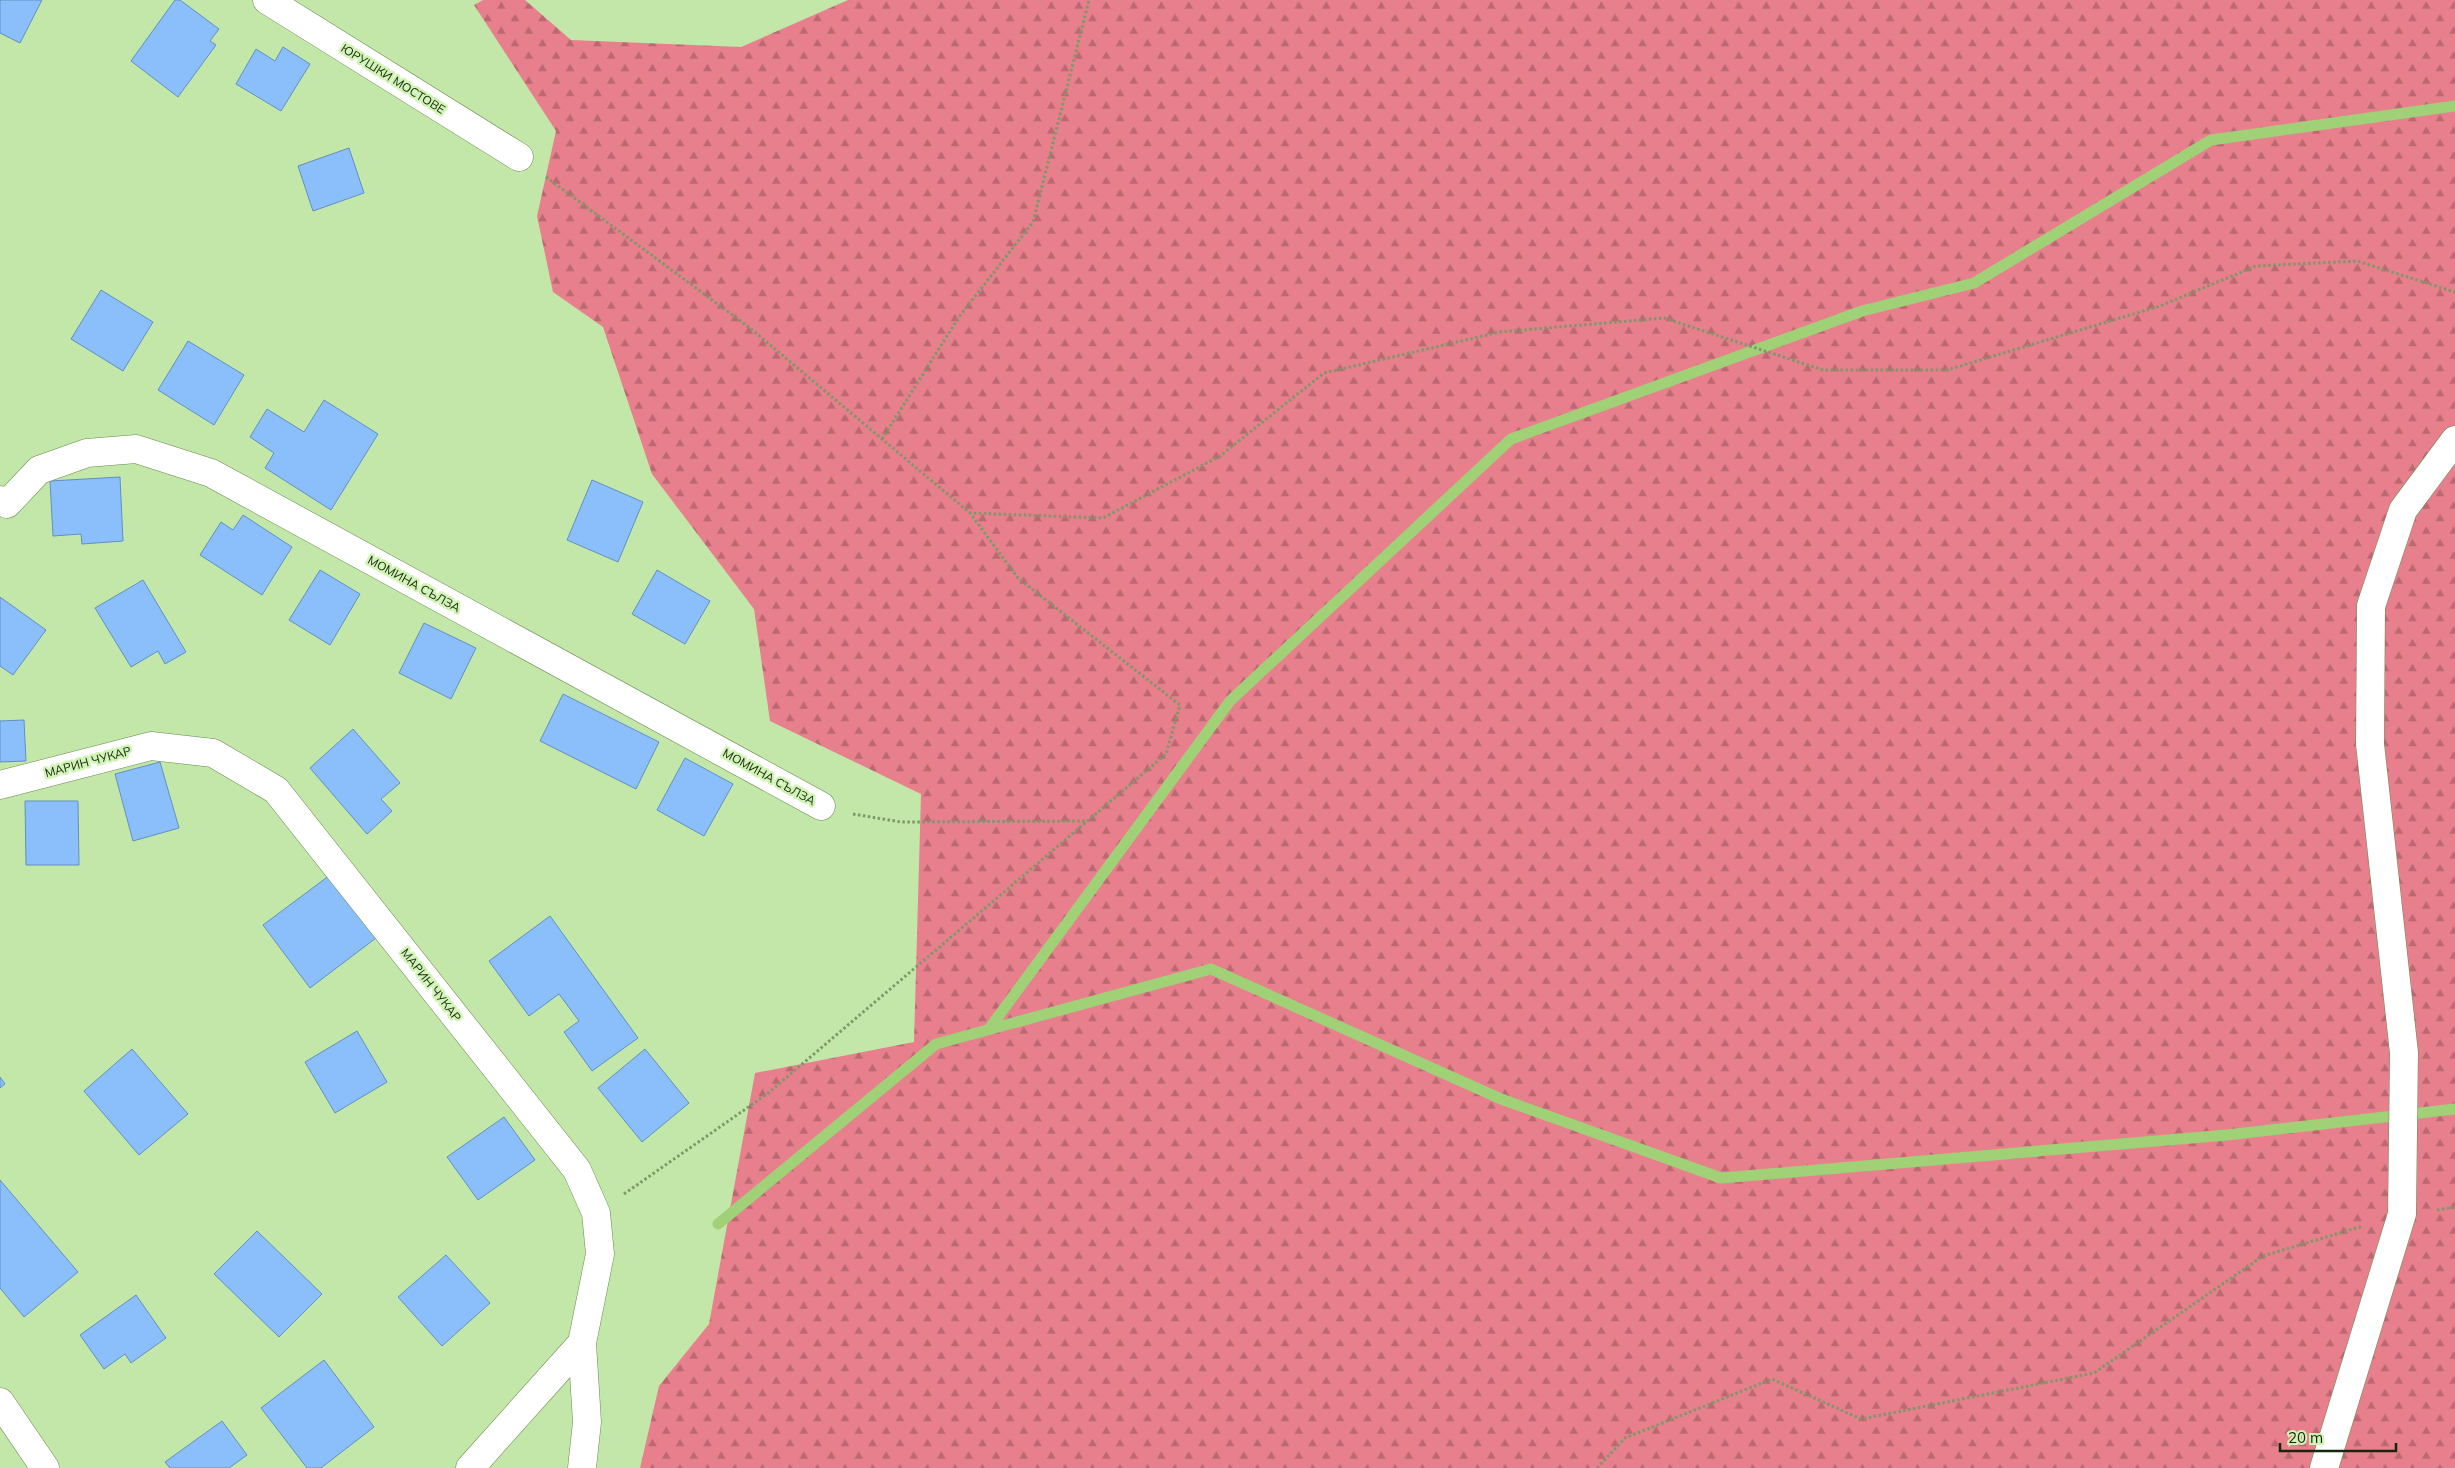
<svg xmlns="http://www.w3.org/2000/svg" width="2455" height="1468" viewBox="0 0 2455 1468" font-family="Mulish,sans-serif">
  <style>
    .forest { fill: url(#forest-firs) }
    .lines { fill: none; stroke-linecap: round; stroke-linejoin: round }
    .stream { stroke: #a0d177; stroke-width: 11 }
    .building { fill: #8abffc; stroke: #628fc1 }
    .minor-casing { stroke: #69894f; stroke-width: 29 }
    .path { stroke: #7d9869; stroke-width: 3; stroke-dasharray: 2.5 2.5; stroke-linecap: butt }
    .minor { stroke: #fff; stroke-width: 28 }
    .labels { text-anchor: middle; stroke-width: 5; stroke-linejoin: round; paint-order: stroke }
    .street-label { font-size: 12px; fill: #19260e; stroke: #d0f4b5 }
  </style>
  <defs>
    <pattern id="forest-firs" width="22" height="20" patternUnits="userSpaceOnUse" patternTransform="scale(1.25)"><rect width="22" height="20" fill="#e87f8d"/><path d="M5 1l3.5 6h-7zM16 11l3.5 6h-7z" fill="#bb6872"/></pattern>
  </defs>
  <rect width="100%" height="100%" fill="#c3e7a8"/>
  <path class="forest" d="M483,0h42l46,40 170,7 107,-47h1607v1468h-1815l19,-82 50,-62 46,-251 159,-31 7,-248 -151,-73 -16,-112 -102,-135 -49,-147 -50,-35 -16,-76 19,-85 -82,-126z"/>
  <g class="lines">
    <path class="stream" d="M989,1029l241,-328 281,-262 351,-128 112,-28 237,-143 244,-34
      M718,1224l218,-180 275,-75 290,130 220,79 506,-43 228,-26"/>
  </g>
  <path class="building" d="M0,0h42l-22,43 -20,-10z
    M175,0h5l39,29 -9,12 6,4 -38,52 -47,-36z
    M283,47l27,17 -29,47 -45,-27 20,-35 19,12z
    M349,148l15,45 -51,18 -15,-45z
    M101,290l52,32 -30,49 -52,-32z
    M188,341l56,34 -30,50 -56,-35z
    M324,400l54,34 -47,76 -66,-42 9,-15 -24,-16 17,-28 37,23z
    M120,477l3,64 -41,3 -1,-10 -28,2 -3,-55z
    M592,480l51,22 -25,60 -51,-22z
    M243,515l49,32 -30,48 -62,-40 21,-33 12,8z
    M320,570l40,24 -30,51 -41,-25z
    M657,570l53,31 -25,43 -53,-30z
    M143,580l43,72 -21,12 -7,-13 -27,16 -36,-59z
    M0,597l46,33 -33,45 -13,-9z
    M424,623l52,25 -25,51 -52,-26z
    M563,694l96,48 -23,47 -96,-48z
    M24,720l2,41 -26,1v-41z
    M353,729l47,54 -19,16 11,12 -25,23 -57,-66z
    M685,758l48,26 -29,52 -47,-26z
    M160,762l19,66 -46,13 -18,-67z
    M25,801h53l1,64h-53z
    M330,875l46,63 -66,50 -47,-63z
    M550,916l88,122 -46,33 -28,-39 15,-11 -20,-27 -30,22 -40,-55z
    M357,1031l30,51 -52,31 -30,-51z
    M132,1049l56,65 -49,41 -55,-64z
    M645,1049l44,54 -47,39 -44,-54z
    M0,1077l5,7 -5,4z
    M504,1117l31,43 -57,40 -31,-43z
    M0,1180l78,92 -54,45 -24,-29z
    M257,1231l65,63 -43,43 -65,-63z
    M446,1255l44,48 -48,43 -44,-49z
    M136,1295l30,43 -35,25 -6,-9 -21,15 -24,-34z
    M324,1360l50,67 -53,41h-14l-46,-60z
    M222,1421l25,34 -18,13h-59l-5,-6z"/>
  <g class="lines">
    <defs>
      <path id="minor" d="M267,0l252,157
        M0,500l7,4 32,-34 48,-17 49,-4 75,24 610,333
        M0,785l151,-39 62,7 63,37 301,380 19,43 4,41 -18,89 5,79 -5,46
        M0,1402l45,66
        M470,1468l112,-125
        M2324,1468l78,-254 2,-161 -34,-309 1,-138 32,-96 52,-70"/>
    </defs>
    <use href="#minor" class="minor-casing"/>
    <path class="path" d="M546,177l204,151 220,185 133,5 117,-62 104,-83 176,-41 164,-14 159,52h124l213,-64 96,-40 101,-5 98,31
      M882,439l77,-122 74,-95 56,-222
      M853,814l48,8 185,-1
      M624,1194l143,-100 399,-340 14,-49 -162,-127 -48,-65
      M2437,1210l18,-3
      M1597,1468l28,-30 147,-59 89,40 233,-46 169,-117 100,-30"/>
    <use href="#minor" class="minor"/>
  </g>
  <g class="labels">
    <g class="street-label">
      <text transform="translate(393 79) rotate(32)" y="4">ЮРУШКИ МОСТОВЕ</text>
      <text transform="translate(414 584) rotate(29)" y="4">МОМИНА СЪЛЗА</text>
      <text transform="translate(88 762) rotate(-15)" y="4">МАРИН ЧУКАР</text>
      <text transform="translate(769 777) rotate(29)" y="4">МОМИНА СЪЛЗА</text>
      <text transform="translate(431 985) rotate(52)" y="4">МАРИН ЧУКАР</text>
    </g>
  </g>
  <path d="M2280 1443v8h116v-8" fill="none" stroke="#19260e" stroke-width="2.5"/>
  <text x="2288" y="1443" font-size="15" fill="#19260e" stroke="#d0f4b5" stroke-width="4" paint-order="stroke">20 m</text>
</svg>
